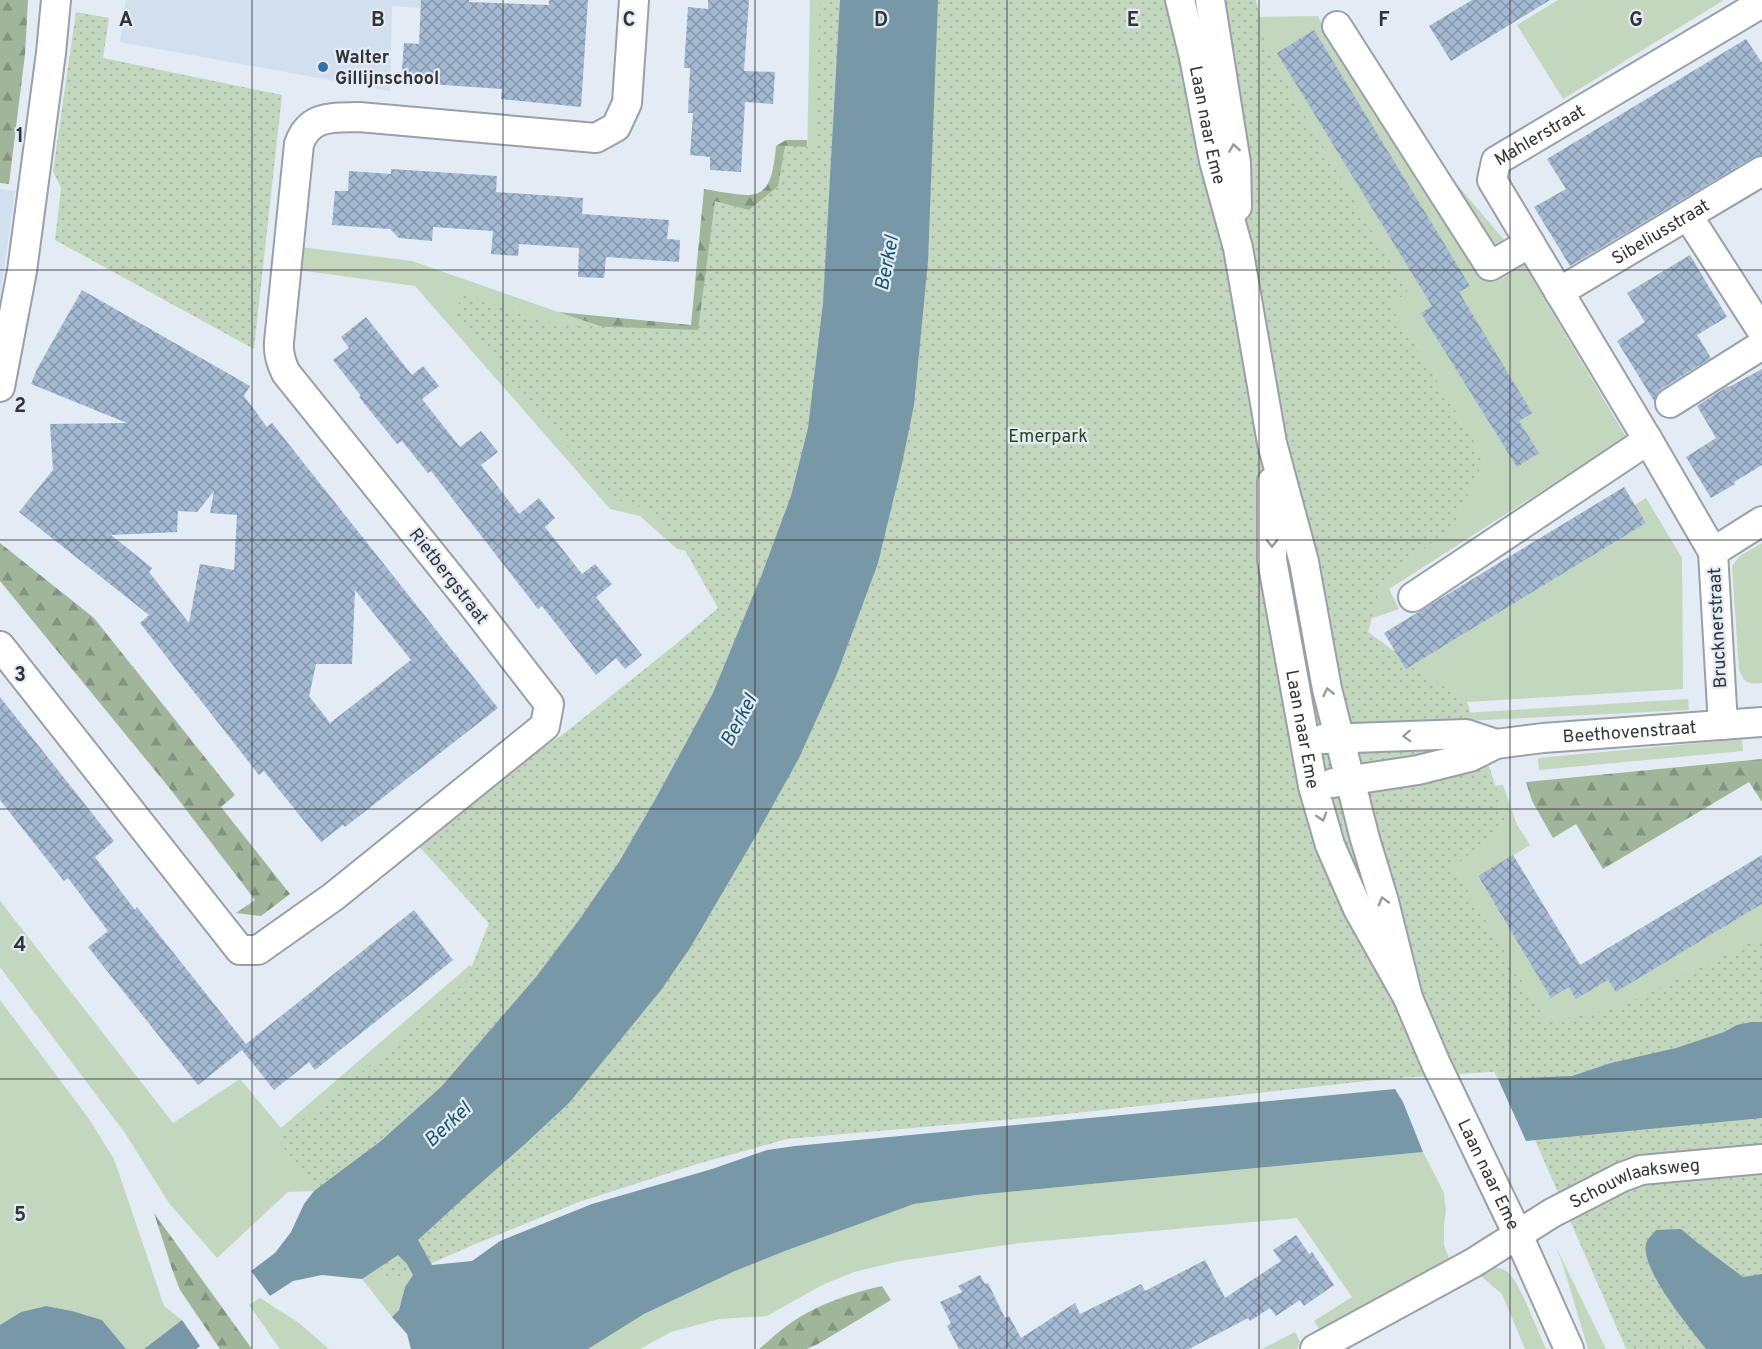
<svg xmlns="http://www.w3.org/2000/svg" width="1762" height="1349" viewBox="0 0 1762 1349" font-family="Overpass,sans-serif">
  <style>
    .built { fill: #d2dfee }
    .green { fill: #c3d6be }
    .forest { fill: url(#forest-firs) }
    .park { fill: url(#park-dots) }
    .water { fill: #7898a7 }
    .building { fill: url(#building-cross-hatch); fill-rule: evenodd }
    .lines { fill: none; stroke-linecap: round; stroke-linejoin: round }
    .minor-casing { stroke: #99a0a9; stroke-width: 32 }
    .minor { stroke: #fff; stroke-width: 28 }
    .oneway { stroke: #989a9c }
    .grid { fill: none; stroke: #323538; stroke-width: 1.5; stroke-opacity: 0.55 }
    .poi-dot { fill: #3171a8; stroke: #e3ebf4; stroke-width: 2 }
    .labels { text-anchor: middle; stroke-width: 4.5; stroke-linejoin: round; paint-order: stroke }
    .poi-label { font-size: 18px; font-weight: bold; fill: #323538; stroke: #e3ebf4; text-anchor: start }
    .street-label { font-size: 18px; fill: #323538; stroke: #e3ebf4 }
    .park-label { font-size: 18px; fill: #26441e; stroke: #e3ebf4 }
    .water-label { font-size: 20px; font-style: italic; fill: #18566e; stroke: #e3ebf4 }
    .grid-label { font-size: 20px; text-anchor: middle; font-weight: bold; fill: #323538; stroke: #e3ebf4; stroke-width: 4.5; stroke-linejoin: round; paint-order: stroke }
  </style>
  <defs>
    <pattern id="forest-firs" width="22" height="20" patternUnits="userSpaceOnUse" patternTransform="scale(1.5)"><rect width="22" height="20" fill="#a1b59b"/><path d="M5 1l3.5 6h-7zM16 11l3.5 6h-7z" fill="#84947f"/></pattern>
    <pattern id="park-dots" width="8" height="8" patternUnits="userSpaceOnUse" patternTransform="scale(1.5)"><rect width="8" height="8" fill="#c3d6be"/><path d="M2 2h.1M6 6h.1" fill="none" stroke="#a8b8a4" stroke-width="1.8" stroke-linecap="round"/></pattern>
    <pattern id="building-cross-hatch" width="8" height="8" patternUnits="userSpaceOnUse" patternTransform="scale(1.5)"><rect width="8" height="8" fill="#a4b9d2"/><path d="M0 0l8 8M0 8l8-8" fill="none" stroke="#8697ab"/></pattern>
  </defs>
  <rect width="100%" height="100%" fill="#e3ebf4"/>
  <path class="built" d="M126,0h296l-1,8 -29,-2 -2,85 -270,-49z
    M0,189l15,2 -15,108z"/>
  <path class="green" d="M810,0h30l-17,303 -15,125 -17,68 -29,78 -49,119 -57,105 -37,64 -40,58 -43,57 -94,109 -61,55 -67,50 -26,1 -71,66 -48,-55 -44,-70 -125,-166v-66l173,222 67,-44 41,49 189,-163 22,26 11,-72 -36,-36 -27,-39 118,-88 33,-21 33,-28 93,-72 18,-34 1,-13 24,-93 -12,-46 -5,-5 -9,25 1,29 -12,41 -17,16 -29,-6 -37,-33 -30,-7 -195,-223 -117,-16 2,-23 112,14 146,51 152,51 9,-39 75,19 12,-123z
    M1558,0h166l-161,99 -46,-74z
    M1318,16l7,13 197,232 104,176 -237,152 10,20 -44,15 -99,-607z
    M1646,498l36,60 1,131 -234,14 -43,-34 240,-146 -11,-18z
    M1762,543v140c-15,1 -17,1 -23,-13l-7,-104 8,-10z
    M1688,699l1,11 -227,11 -14,-7z
    M1742,739l1,12 -204,19 -1,-12z
    M1503,785l14,40 13,20 -52,32 73,120 18,-10 39,-7 8,12 146,-88v118l-190,54 -74,3 -27,-51 -50,-209 60,-32z
    M0,1000l89,119 25,40 50,147 18,14 -38,29h-18l-24,-29 -30,-9 -26,-5 -25,6 -21,13z
    M1423,1152l21,41 2,18 -2,13v21l7,19 -127,68 -4,-2 -6,-9 38,-24 -55,-79 -277,25 -120,18 -46,11 -32,13 -55,31 -48,3 -48,13 -31,17h-52l56,-35 91,-43 50,-20 129,-47 63,-9z
    M1555,1245l51,104h-18l-26,-87z
    M398,1254l9,10 6,11 -8,12 -6,23 -7,7 -30,-38z
    M1492,1267c7,1 13,2 18,7 12,14 27,56 36,75h-21l-23,-55 -20,-17 -4,-5z
    M260,1298l39,25 30,26h-49l-31,-44z
    M1295,1332l5,10 -3,7h-35z"/>
  <path class="forest" d="M0,0h28l-3,54 -16,130 -9,-1z
    M786,140h21l-1,80 -96,143 -152,-51 133,13 13,-136c51,8 67,18 72,-43z
    M0,543l94,75 141,177 -14,12 69,87 -29,22 -25,-3 19,-13 -84,-110 -171,-209z
    M1762,759v43l-13,-20 -146,87 -27,-45 -23,14 -21,-37 -6,-19z
    M154,1213l98,136h-32l-40,-59 -8,-21z
    M882,1286l9,14 -73,44 -11,5h-48c11,-9 21,-19 33,-27 27,-18 59,-29 90,-36z"/>
  <path class="park" d="M820,0h436l11,50 141,243 -19,11 96,155 -32,67 -72,58 -13,48 69,50 29,17 30,88 10,38 -53,42 94,155 71,-14 144,-71v412h-136l-121,-278 -120,8 -337,37 -261,23 -90,25 -118,38 -106,43 -82,36 -114,-142 71,-55 118,-103 23,-58 -73,-80 61,-50 89,-61 110,-88 42,-36 -39,-68 -38,-33 -30,-9 -158,-186 12,-18 94,31 139,5 17,-129 34,9 29,-24 7,-40 30,1z
    M76,12l33,6 -6,40 179,37 -28,254 -199,-109 6,-52 -8,-17z"/>
  <path class="water" d="M840,0h98l-10,261 -14,144 -12,59 -24,99 -41,111 -39,86 -44,79 -64,109 -29,42 -92,113 -44,41 -58,51 -49,45 14,25 40,-4 28,-20 92,-37 120,-35 55,-19 28,-4 600,-57 8,13 20,50 -446,43 -63,9 -129,47 -50,20 -91,43 -56,35h-177l-4,-15 -15,-17 7,-7 6,-23 8,-12 -6,-11 -9,-9 -36,24 -40,-4 -29,6 -23,15 -19,-25 24,-18 16,-21 13,-28 10,-13 67,-50 61,-55 94,-109 43,-57 40,-58 37,-64 57,-105 49,-119 29,-78 17,-68 15,-125z
    M1751,1022h11v96l-236,23 -28,-62 74,-3 39,-13 65,-15 48,-16 13,-7z
    M1681,1229l18,15 44,33 19,-3v75h-56c-15,-20 -70,-84 -59,-108 2,-4 7,-8 9,-11z
    M46,1306l26,5 30,9 24,29h-126v-24l21,-13z
    M182,1320l18,26 -4,3h-52z"/>
  <path class="building" d="M421,0h48v2l80,3v-5h39l-7,107 -80,-8 1,-10 -101,-7 3,-39 15,1z
    M708,0h41l-5,71 31,1 -2,32 -28,-2 -4,70 -31,-2v-13l-20,-2 3,-42h-5l2,-45h-6l4,-61 20,2z
    M1472,0h78l-99,61 -22,-35z
    M1314,30l156,256 -11,6 73,121 -13,8 20,32 -22,14 -96,-154 11,-7 -155,-253z
    M1746,39l16,24v92l-8,2 -184,109 -36,-59 32,-18 -19,-30z
    M391,169l106,7 -1,16 87,6 -1,16 87,6 -2,19 13,1 -1,22 -73,-5 -2,21 -26,-1 1,-29 -60,-4 -1,12 -27,-2 2,-23 -60,-4 -1,14 -33,-3 -9,-9 -58,-4 3,-34h13l1,-20 42,3z
    M1690,255l37,62 -30,18 14,23 -50,31 -5,6 -2,6 -37,-60 28,-19 -18,-29z
    M82,290l168,96 -6,10 23,31 5,-4 226,285 -153,119 -2,-2 -22,17 -57,-71 -5,4 -119,-152 9,-8 -130,-103 34,-42 -3,-46 77,-1 -96,-39 6,-15zM214,491l-4,22 27,2 -3,55 -34,-6 -11,59 -40,-51 3,-4 -41,-33 66,-3 1,-21 19,1zM355,590l56,70 -81,63 -21,-27 7,-32h36z
    M366,317l46,58 11,-9 16,20 -17,13 38,48 21,-16 17,21 -17,13 38,49 20,-16 16,20 -10,9 37,47 13,-10 17,20 -16,13 46,58 -17,14 -9,-11 -20,17 -54,-69 -4,3 -107,-138 -3,2 -26,-32 -5,3 -38,-47 2,-1 -28,-36 16,-12 -8,-11z
    M1762,369v96l-28,17 1,2 -24,14 -25,-41 30,-19 -19,-32 31,-20 1,1z
    M1624,487l22,36 -240,146 -22,-36z
    M0,697l114,144 -19,16 40,53 2,-3 109,137 168,-134 39,50 -138,110 -6,-8 -35,28 -32,-40 -44,35 -110,-138 20,-16 -40,-53 -4,3 -64,-81z
    M1513,855l67,110 182,-110v49l-146,88 -8,-12 -32,19 -7,-12 -18,11 -73,-122z
    M1296,1235l13,19 3,-2 22,33 -30,21 -4,-6 -24,16 -6,-8 -20,13 -2,-3 -59,31h-230l-12,-23 4,-3 -11,-21 22,-10 -4,-6 22,-11 5,9 3,-1 17,35 4,-2 12,22 54,-35 5,11 61,-30 4,7 60,-31 20,38 56,-37 -8,-11z"/>
  <g class="lines">
    <defs>
      <g id="minor">
        <path id="s1" d="M1180,0l14,57 20,104 24,87 34,195 32,119 23,127 38,150 18,59 25,100"/>
        <path d="M1210,0l26,163 1,44"/>
        <path d="M1337,26l153,240 40,-23"/>
        <path d="M1688,216l74,115"/>
        <path id="s2" d="M1559,292l203,-121"/>
        <path d="M0,387l22,-116 29,-218 5,-53"/>
        <path d="M1670,403l92,-58"/>
        <path id="s3" d="M1272,482v78l41,226 17,59 28,64 50,89 28,66 82,171 51,114"/>
        <path d="M1713,552l49,-31"/>
        <path d="M1413,597l235,-157"/>
        <path d="M0,646l240,304h18l75,-53 212,-171 4,-22 -78,-101 -185,-230c-5,-10 -8,-19 -7,-31l20,-198c11,-30 34,-26 60,-27l237,21 20,-11 11,-24 7,-103"/>
        <path id="s4" d="M1723,725l-10,-173 -65,-112 -156,-260 4,-19 266,-158"/>
        <path d="M1323,739l143,-5 30,10 -26,13 -52,13 -85,13"/>
        <path id="s5" d="M1496,744l47,-6 219,-16"/>
        <path id="s6" d="M1315,1349l158,-86 79,-50 70,-36 19,-7 121,-11"/>
      </g>
    </defs>
    <use href="#minor" class="minor-casing"/>
    <use href="#minor" class="minor"/>
  </g>
  <defs><path id="oneway-chevron" d="M-2-3.5L2.5 0L-2 3.5" fill="none" stroke-width="1.6" stroke-linecap="round" stroke-linejoin="round" transform="scale(1.5)"/></defs>
  <g class="oneway">
    <use href="#oneway-chevron" transform="translate(1234 148) rotate(-99)"/>
    <use href="#oneway-chevron" transform="translate(1272 543) rotate(90)"/>
    <use href="#oneway-chevron" transform="translate(1328 692) rotate(-103)"/>
    <use href="#oneway-chevron" transform="translate(1407 736) rotate(178)"/>
    <use href="#oneway-chevron" transform="translate(1322 817) rotate(73)"/>
    <use href="#oneway-chevron" transform="translate(1383 901) rotate(-105)"/>
  </g>
  <path class="grid" d="M252,0v1349M503,0v1349M755,0v1349M1007,0v1349M1259,0v1349M1510,0v1349M0,270h1762M0,540h1762M0,809h1762M0,1079h1762"/>
  <circle class="poi-dot" cx="323" cy="67" r="6"/>
  <g class="labels">
    <g class="poi-label">
      <text x="335" y="63">Walter<tspan x="335" dy="21">Gillijnschool</tspan></text>
    </g>
    <g class="street-label">
      <text dy="6" stroke="none"><textPath href="#s1" startOffset="128">Laan naar Eme</textPath></text>
      <text dy="6" stroke="none"><textPath href="#s4" startOffset="676">Mahlerstraat</textPath></text>
      <text dy="6" stroke="none"><textPath href="#s2" startOffset="118">Sibeliusstraat</textPath></text>
      <text transform="translate(449 576) rotate(52)" y="6">Rietbergstraat</text>
      <text transform="translate(1717 628) rotate(-93)" y="6">Brucknerstraat</text>
      <text dy="6" stroke="none"><textPath href="#s3" startOffset="250">Laan naar Eme</textPath></text>
      <text dy="6" stroke="none"><textPath href="#s5" startOffset="134">Beethovenstraat</textPath></text>
      <text dy="6" stroke="none"><textPath href="#s3" startOffset="735">Laan naar Eme</textPath></text>
      <text dy="6" stroke="none"><textPath href="#s6" startOffset="363">Schouwlaaksweg</textPath></text>
    </g>
    <g class="park-label">
      <text x="1048" y="442">Emerpark</text>
    </g>
    <g class="water-label">
      <text transform="translate(886 263) rotate(-79)" y="7">Berkel</text>
      <text transform="translate(738 720) rotate(-62)" y="7">Berkel</text>
      <text transform="translate(447 1124) rotate(-43)" y="7">Berkel</text>
    </g>
  </g>
  <g class="grid-label">
    <text x="126" y="26">A</text>
    <text x="378" y="26">B</text>
    <text x="629" y="26">C</text>
    <text x="881" y="26">D</text>
    <text x="1133" y="26">E</text>
    <text x="1384" y="26">F</text>
    <text x="1636" y="26">G</text>
    <text x="20" y="142">1</text>
    <text x="20" y="412">2</text>
    <text x="20" y="681">3</text>
    <text x="20" y="951">4</text>
    <text x="20" y="1221">5</text>
  </g>
</svg>
